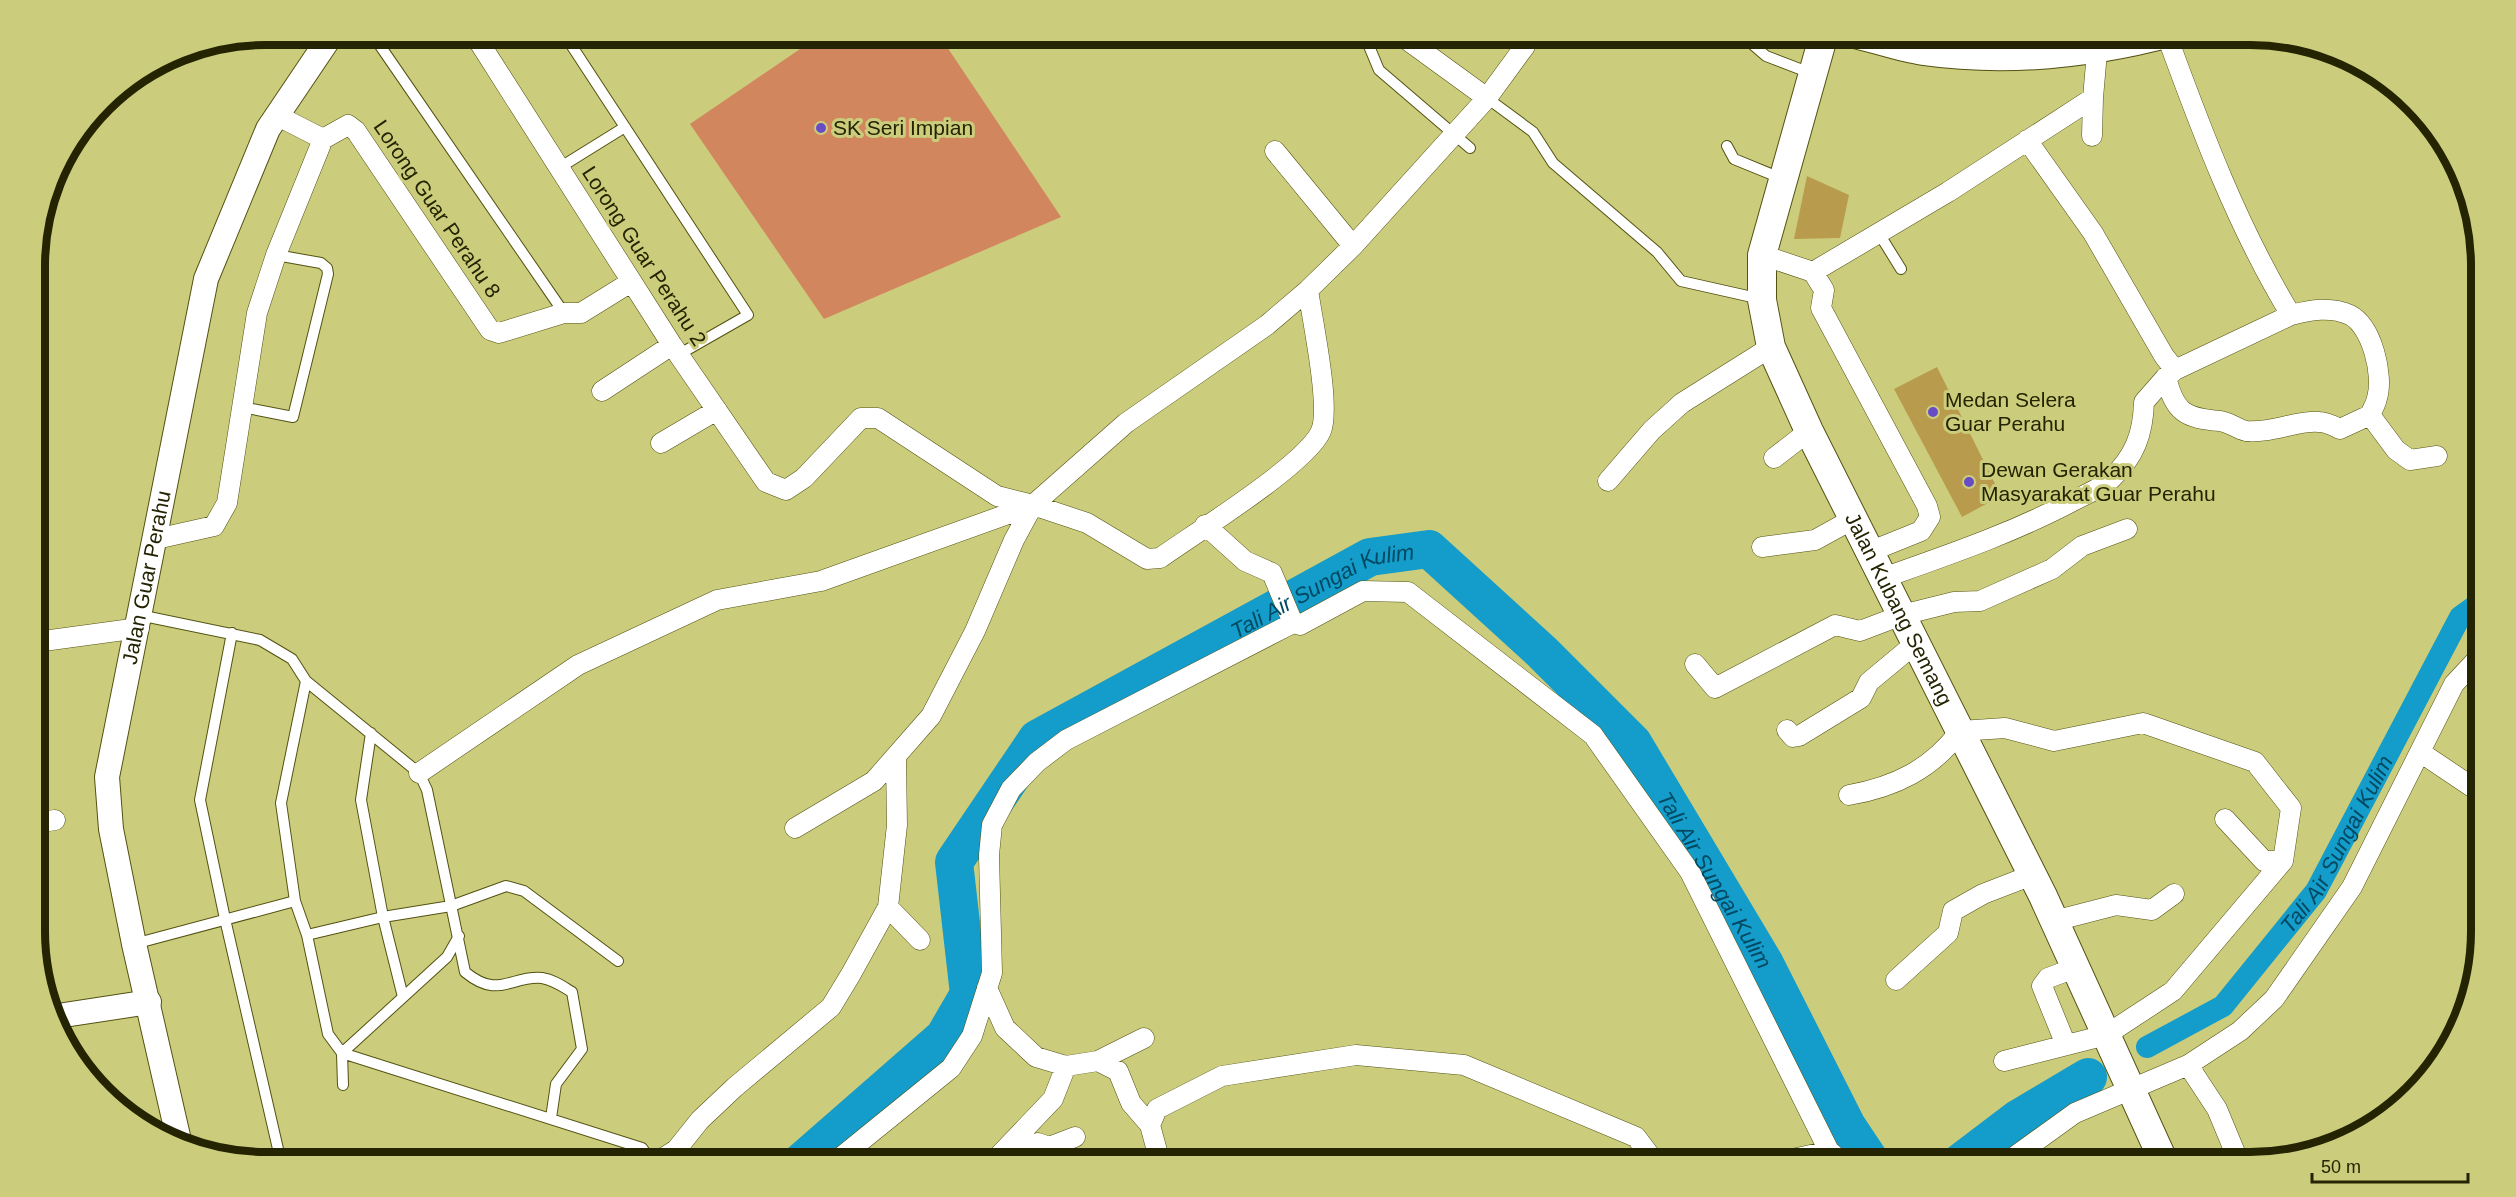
<svg xmlns="http://www.w3.org/2000/svg" width="2516" height="1197" viewBox="0 0 2516 1197" font-family="Arial,sans-serif">
  <style>
    .green { fill: #d1865d }
    .lines { fill: none; stroke-linecap: round; stroke-linejoin: round }
    .canal { stroke: #149cca; stroke-width: 22 }
    .river { stroke: #149cca; stroke-width: 38 }
    .building { fill: #b99b4d }
    .service-casing { stroke: #535212; stroke-width: 12 }
    .minor-casing { stroke: #535212; stroke-width: 21 }
    .tertiary-casing { stroke: #535212; stroke-width: 26 }
    .secondary-casing { stroke: #535212; stroke-width: 30 }
    .service { stroke: #fff; stroke-width: 10 }
    .minor { stroke: #fff; stroke-width: 20 }
    .tertiary { stroke: #fff; stroke-width: 24 }
    .secondary { stroke: #fff; stroke-width: 28 }
    .poi-dot { fill: #684cc5; stroke: #cccd7c; stroke-width: 2 }
    .labels { text-anchor: middle; stroke-width: 6; stroke-linejoin: round; paint-order: stroke }
    .poi-label { font-size: 21px; fill: #242302; stroke: #cccd7c; text-anchor: start }
    .street-label { font-size: 21px; fill: #242302; stroke: #cccd7c }
    .water-label { font-size: 22px; font-style: italic; fill: #024961; stroke: #cccd7c }
    .rim { fill: none; stroke: #242302; stroke-width: 8 }
  </style>
  <rect width="100%" height="100%" fill="#cccd7c"/>
  <path class="green" d="M822,34l117,1 122,182 -237,102 -134,-195z"/>
  <g class="lines">
    <path class="canal" id="s1" d="M2147,1047l76,-41 93,-115 144,-274 21,-15"/>
    <g class="river">
      <path id="s2" d="M801,1162l143,-125 25,-43 -15,-132 83,-123 333,-182 59,-8 113,103 91,91 132,221 82,162 24,36"/>
      <path d="M1961,1162l58,-44 69,-41"/>
    </g>
  </g>
  <path class="building" d="M1807,176l42,19 -9,43 -46,1z
    M1937,367l64,129 -39,21 -68,-128z"/>
  <g class="lines">
    <defs>
      <path id="service" d="M372,34l192,279
        M564,34l184,281 -70,40
        M1364,34l15,36 91,78
        M1744,37l22,19 47,18
        M1923,52l2,-18
        M1487,98l46,34 20,31 104,89 24,29 80,18
        M1727,146l7,13 49,20
        M559,168l66,-41
        M1878,232l23,37
        M242,407l51,10 35,-143 -1,-6 -6,-5 -45,-8
        M139,615l121,25 32,19 14,22 -25,122 14,98 12,34 21,99 14,19 1,32
        M232,633l-32,167 25,119 56,243
        M306,681l113,92 8,17 38,182c34,28 46,3 77,6 12,2 20,8 30,14l10,57 -26,35 -5,34
        M371,733l-10,67 22,117 20,80
        M307,935l76,-18 68,-11 55,-20 18,5 94,70
        M134,944l161,-43
        M342,1053l300,95 10,14
        M342,1053l105,-96 12,-21"/>
      <path id="minor" d="M474,34l198,311 94,137 20,8 18,-12 57,-60h17l119,78 36,9 54,18 60,36 13,-1c35,-25 147,-94 161,-127 10,-24 -9,-113 -13,-141
        M1399,34l88,64
        M2167,36c35,96 71,192 124,279 19,-5 40,-9 59,0 22,11 34,61 27,83 -1,6 -5,12 -7,17l-30,14c-6,-3 -15,-7 -21,-7 -21,-2 -50,12 -73,9 -9,-2 -17,-9 -26,-10 -35,-3 -45,-8 -54,-44l9,-7 116,-55
        M276,115l47,24 25,-14 8,6 134,199 9,3 65,-20h17l50,-31
        M2092,136l1,-38
        M2027,140l66,93 71,123 11,14
        M1275,151l78,95
        M1762,255l51,17 11,18 -3,18 106,198 3,11 -9,14 -52,21
        M1813,272l135,-80 145,-94 4,-46
        M602,391l70,-46
        M2370,415l26,35 14,10 27,-4
        M661,443l56,-33
        M1774,458l35,-27
        M1608,481l44,-51 30,-27 89,-56
        M156,539l58,-13 13,-23 30,-190 19,-58 47,-116
        M1762,547l53,-7 38,-21
        M1883,578c65,-23 130,-45 192,-78 11,-6 27,-12 36,-21 24,-23 32,-45 33,-77l22,-25
        M1293,623l7,2 63,-34 45,1 185,143 97,137 139,279 13,11
        M36,642l103,-14
        M1695,664l20,24 120,-63 25,6 42,-16 52,-13 26,-1 72,-32 30,-23 45,-17
        M1787,730l6,7 6,-1 62,-38 8,-16 47,-39
        M2420,752l61,41
        M419,773l159,-108 139,-65 104,-19 212,-76 93,-82 141,-98 41,-35 45,-44 134,-148 38,-52 5,-12
        M1849,795c46,-8 83,-26 111,-64l45,-3 49,13 89,-18 112,39 36,46 -8,53 -110,130 -67,44 -102,26
        M2225,819l39,42h19
        M36,823l19,-3
        M795,828l79,-47 57,-65 44,-85 39,-91 19,-35
        M888,907l32,33
        M2054,921l62,-16 36,5 22,-16
        M1896,980l52,-47 5,-22 30,-17 49,-19
        M987,988l18,40 31,29 30,9 32,-5 20,10 13,32 19,22 10,37
        M2066,1045l-24,-59 6,-8 27,-10
        M1098,1061l46,-23
        M2188,1065l29,44 22,53
        M1150,1125l7,-16 65,-33 134,-21 108,10 172,72 19,25
        M1003,1159l11,-8 24,-8 11,4 26,-10
        M657,1162l19,-12 24,-30 35,-33 96,-80 20,-33 37,-67 9,-82 -1,-65
        M835,1162l116,-94 21,-32 20,-63 -3,-118 3,-30 19,-36 26,-27 29,-22 227,-117 -21,-50 -27,-12 -40,-36
        M993,1162l60,-63 13,-33
        M1779,1162l50,-11
        M2007,1162l68,-49 113,-48 52,-34 34,-32 78,-112 102,-203 27,-29"/>
      <g id="tertiary">
        <path d="M1847,34c26,6 51,15 76,19 85,12 169,3 251,-19"/>
        <path d="M51,1017l98,-15"/>
        <path id="s3" d="M180,1145l-46,-201 -23,-115 -4,-52 99,-498 62,-150 64,-95"/>
      </g>
      <g id="secondary">
        <path id="s4" d="M1824,34l-62,221v45l9,47 38,84 234,465 121,266"/>
      </g>
    </defs>
    <use href="#service" class="service-casing"/>
    <use href="#minor" class="minor-casing"/>
    <use href="#tertiary" class="tertiary-casing"/>
    <use href="#secondary" class="secondary-casing"/>
    <use href="#service" class="service"/>
    <use href="#minor" class="minor"/>
    <use href="#tertiary" class="tertiary"/>
    <use href="#secondary" class="secondary"/>
  </g>
  <g class="poi-dot">
    <circle cx="821" cy="128" r="6"/>
    <circle cx="1933" cy="412" r="6"/>
    <circle cx="1969" cy="482" r="6"/>
  </g>
  <g class="labels">
    <g class="poi-label">
      <text x="833" y="135">SK Seri Impian</text>
      <text x="1945" y="407">Medan Selera<tspan x="1945" dy="24">Guar Perahu</tspan></text>
      <text x="1981" y="477">Dewan Gerakan<tspan x="1981" dy="24">Masyarakat Guar Perahu</tspan></text>
    </g>
    <g class="street-label">
      <text transform="translate(437 209) rotate(56)" y="7">Lorong Guar Perahu 8</text>
      <text transform="translate(644 256) rotate(57)" y="7">Lorong Guar Perahu 2</text>
      <text dy="7" stroke="none"><textPath href="#s3" startOffset="579">Jalan Guar Perahu</textPath></text>
      <text dy="7" stroke="none"><textPath href="#s4" startOffset="614">Jalan Kubang Semang</textPath></text>
    </g>
    <g class="water-label">
      <text dy="8" stroke="none"><textPath href="#s2" startOffset="844">Tali Air Sungai Kulim</textPath></text>
      <text dy="8" stroke="none"><textPath href="#s1" startOffset="285">Tali Air Sungai Kulim</textPath></text>
      <text dy="8" stroke="none"><textPath href="#s2" startOffset="1401">Tali Air Sungai Kulim</textPath></text>
    </g>
  </g>
  <path d="M0 0H2516V1197H0ZM266 45H2250A221 221 0 0 1 2471 266V931A221 221 0 0 1 2250 1152H266A221 221 0 0 1 45 931V266A221 221 0 0 1 266 45Z" fill="#cccd7c" fill-rule="evenodd"/>
  <path class="rim" d="M266 45H2250A221 221 0 0 1 2471 266V931A221 221 0 0 1 2250 1152H266A221 221 0 0 1 45 931V266A221 221 0 0 1 266 45Z"/>
  <path d="M2312 1173v9h156v-9" fill="none" stroke="#242302" stroke-width="3"/>
  <text x="2321" y="1173" font-size="18" fill="#242302" stroke="#cccd7c" stroke-width="4.5" paint-order="stroke">50 m</text>
</svg>
